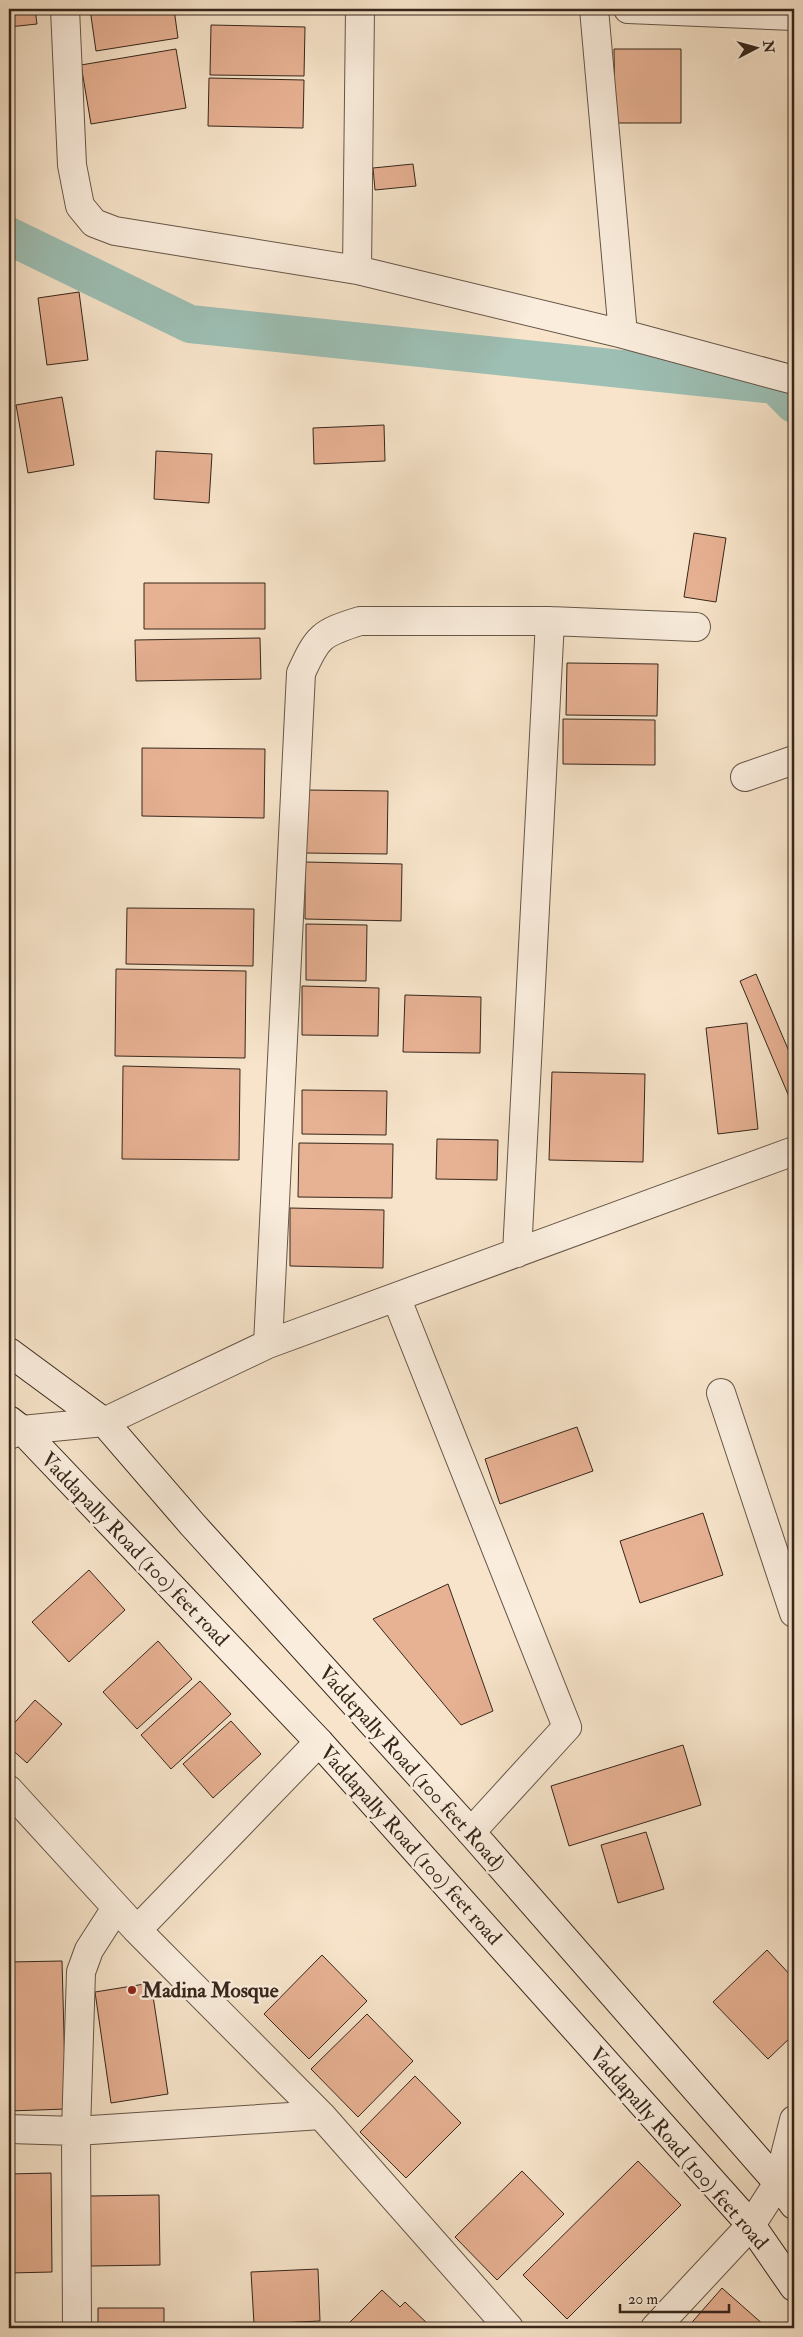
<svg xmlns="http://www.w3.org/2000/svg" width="803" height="2337" viewBox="0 0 803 2337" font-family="'IM FELL Double Pica',serif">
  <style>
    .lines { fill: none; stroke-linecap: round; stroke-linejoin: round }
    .canal { stroke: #9dbfb4; stroke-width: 38 }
    .building { fill: #e7b193; stroke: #36261b }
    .street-casing { stroke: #665647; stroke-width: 30 }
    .secondary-casing { stroke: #36261b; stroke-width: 30 }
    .street { stroke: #faeddd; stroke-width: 28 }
    .secondary { stroke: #faeddd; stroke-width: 28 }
    .poi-dot { fill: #8f2418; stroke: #faeddd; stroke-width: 2 }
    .labels { text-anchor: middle; stroke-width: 5; stroke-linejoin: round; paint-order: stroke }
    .street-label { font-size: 21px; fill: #36261b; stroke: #faeddd }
    .poi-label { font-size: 21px; font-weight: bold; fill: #36261b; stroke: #faeddd; text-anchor: start }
  </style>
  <rect width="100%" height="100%" fill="#f7e4ca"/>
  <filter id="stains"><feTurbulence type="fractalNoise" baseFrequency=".004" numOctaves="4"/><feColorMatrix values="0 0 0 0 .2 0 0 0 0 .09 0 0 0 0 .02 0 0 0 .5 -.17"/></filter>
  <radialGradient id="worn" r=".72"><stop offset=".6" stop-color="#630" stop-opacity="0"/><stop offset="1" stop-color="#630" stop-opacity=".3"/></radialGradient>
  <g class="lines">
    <path class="canal" d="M9,236l181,88 585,61 19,19"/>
  </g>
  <path class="building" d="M9,9h26l2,15 -28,3z
    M90,9h84l4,29 -82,13z
    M211,25l94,2 -1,49 -94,-1z
    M176,49l10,59 -95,16 -10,-59z
    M614,49h67v74h-66z
    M209,78l95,2 -1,48 -95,-2z
    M413,164l3,22 -41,4 -2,-22z
    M79,292l9,68 -41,5 -9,-67z
    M62,397l12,68 -46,8 -12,-68z
    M384,425l1,36 -71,3 -1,-36z
    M9,446l4,33 -4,1z
    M156,451l56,3 -3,49 -55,-4z
    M694,533l32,5 -10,64 -32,-5z
    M144,583h121v46h-121z
    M260,638l1,41 -125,2 -1,-41z
    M567,663l91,1 -1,52 -91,-1z
    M563,719l92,1v45l-92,-1z
    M142,748l123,1 -1,69 -122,-2z
    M305,790l83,1 -1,63 -83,-1z
    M305,862l97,2 -1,57 -96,-2z
    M127,908l127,1 -1,57 -127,-2z
    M306,924l61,1 -1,56 -60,-1z
    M116,969l130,2 -1,87 -130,-2z
    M756,974l38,89v34l-4,2 -50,-118z
    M302,986l77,2 -1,48 -76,-1z
    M405,995l76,2 -1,56 -77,-1z
    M747,1023l11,106 -40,5 -12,-106z
    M123,1066l117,3 -1,91 -117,-1z
    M552,1072l93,2 -2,88 -94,-2z
    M302,1090l85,1 -1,44 -84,-1z
    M437,1139l61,1 -1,40 -61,-1z
    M299,1143l94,1 -1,54 -94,-1z
    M290,1208l94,2 -1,58 -93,-2z
    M577,1427l16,44 -93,33 -15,-45z
    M703,1513l20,62 -83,28 -20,-62z
    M89,1570l36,40 -56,52 -37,-40z
    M448,1584l45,127 -32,14 -88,-106z
    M158,1641l34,38 -55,50 -34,-37z
    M200,1681l31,33 -60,55 -30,-34z
    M35,1700l27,24 -35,39 -18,-16v-18z
    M231,1721l30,33 -48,44 -30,-34z
    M683,1745l18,60 -132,41 -18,-60z
    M646,1832l18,57 -46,14 -17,-58z
    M767,1950l27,29v55l-26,25 -55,-57z
    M322,1955l45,46 -58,58 -45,-45z
    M62,1961l4,148 -57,2v-149z
    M151,1983l17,111 -57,9 -16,-111z
    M367,2014l46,47 -55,56 -47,-48z
    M415,2076l46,47 -55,55 -46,-46z
    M638,2161l43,44 -114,114 -44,-44z
    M522,2171l42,43 -67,66 -42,-43z
    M51,2173l1,99 -43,1v-99z
    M159,2195l1,70 -69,1 -1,-70z
    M318,2269l2,52 -66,3 -3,-52z
    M722,2288l43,38 -2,2h-76z
    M382,2290l18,17 5,-5 27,26h-88z
    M98,2308h66v20h-66z"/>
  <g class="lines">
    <defs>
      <path id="street" d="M65,9l7,156 8,41 14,17 21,8 242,39 266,64 171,46
        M594,9l29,325
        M628,9l166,7
        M357,270l3,-261
        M745,777l49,-17
        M517,1253l33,-632
        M396,1297l171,430 -96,105
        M268,1344l33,-671c17,-37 20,-40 59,-52h190l146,6
        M721,1393l73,220
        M9,1435l13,-5 82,-8 164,-78 526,-193
        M9,1790l128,140 184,185 188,213
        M137,1930l182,-188
        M9,2129l67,2 245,-16
        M77,2328l-1,-197 5,-159 8,-22 27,-42
        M655,2328l96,-103 27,-42 16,-63"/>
      <path id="secondary" d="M9,1352l95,70 88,102 279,308 307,351 16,22
        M9,1420l13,10 297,312 432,483 43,62"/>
    </defs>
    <use href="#street" class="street-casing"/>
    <use href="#secondary" class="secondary-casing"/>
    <use href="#street" class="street"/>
    <use href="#secondary" class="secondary"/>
  </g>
  <circle class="poi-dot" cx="132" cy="1990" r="5"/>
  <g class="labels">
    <g class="street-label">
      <text transform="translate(135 1549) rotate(46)" y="7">Vaddapally Road (100) feet road</text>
      <text transform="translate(412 1768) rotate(48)" y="7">Vaddepally Road (100 feet Road)</text>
      <text transform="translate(411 1845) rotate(48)" y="7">Vaddapally Road (100) feet road</text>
      <text transform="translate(679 2148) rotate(49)" y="7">Vaddapally Road (100) feet road</text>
    </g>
    <g class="poi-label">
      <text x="142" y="1997">Madina Mosque</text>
    </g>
  </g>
  <rect width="803" height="2337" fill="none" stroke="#f7e4ca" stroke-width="30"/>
  <rect x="10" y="10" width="783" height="2317" fill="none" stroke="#36261b" stroke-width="2.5"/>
  <rect x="15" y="15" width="773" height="2307" fill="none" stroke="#36261b"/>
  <g transform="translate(756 48) rotate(84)" stroke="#faeddd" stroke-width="4" paint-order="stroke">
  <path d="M0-4L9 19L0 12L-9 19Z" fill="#36261b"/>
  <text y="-8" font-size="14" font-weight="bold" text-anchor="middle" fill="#36261b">N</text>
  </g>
  <path d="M620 2304v8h109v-8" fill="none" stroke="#36261b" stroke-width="2.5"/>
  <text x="628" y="2304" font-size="15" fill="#36261b" stroke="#faeddd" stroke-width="4" paint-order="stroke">20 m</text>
  <rect width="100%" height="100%" filter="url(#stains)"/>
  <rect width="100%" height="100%" fill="url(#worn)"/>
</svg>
